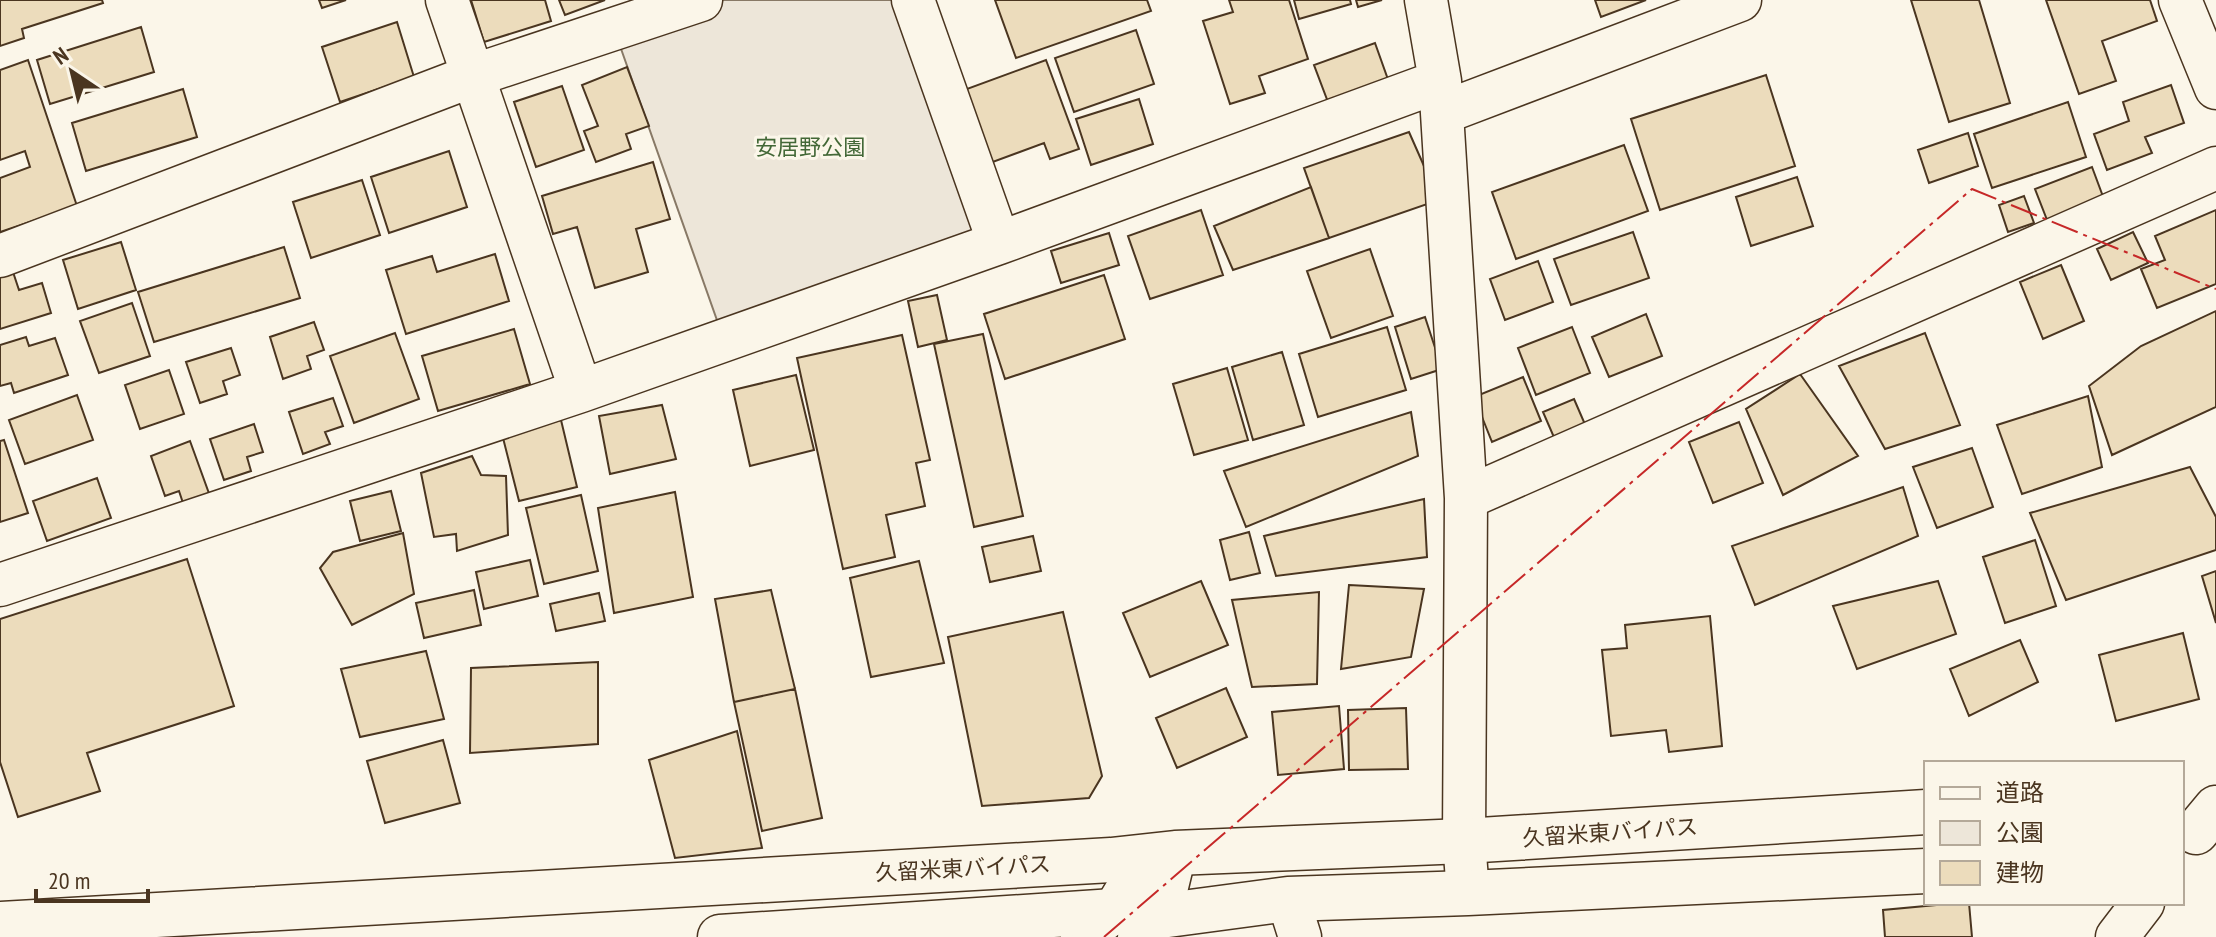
<svg xmlns="http://www.w3.org/2000/svg" width="2216" height="937" viewBox="0 0 2216 937" font-family="'PT Sans Narrow','Noto Sans JP',sans-serif">
  <style>
    .green { fill: #ede6d9; stroke: #887966; stroke-width: 2 }
    .building { fill: #ecdcbc; stroke: #4a3520; stroke-width: 2 }
    .lines { fill: none; stroke-linecap: round; stroke-linejoin: round }
    .minor-casing { stroke: #4a3520; stroke-width: 45 }
    .highway-casing { stroke: #4a3520; stroke-width: 47 }
    .minor { stroke: #fbf6e9; stroke-width: 42 }
    .highway { stroke: #fbf6e9; stroke-width: 44 }
    .power { stroke: #c62828; stroke-width: 2; stroke-dasharray: 28 6 4 6; stroke-linecap: butt }
    .labels { text-anchor: middle; stroke-width: 6; stroke-linejoin: round; paint-order: stroke }
    .park-label { font-size: 22px; fill: #436837; stroke: #fbf6e9 }
    .street-label { font-size: 22px; fill: #4a3520; stroke: #fbf6e9 }
  </style>
  <rect width="100%" height="100%" fill="#fbf6e9"/>
  <path class="green" d="M701,0h212l86,243 -275,97 -110,-311z"/>
  <path class="building" d="M0,0h102l1,3 -81,26 2,9 -24,8z
    M319,0h27l-24,8z
    M471,0h74l6,21 -67,21z
    M559,0h46l-40,15z
    M995,0h152l4,11 -135,47z
    M1229,0h60l19,59 -49,17 6,17 -35,11 -27,-83 30,-9z
    M1294,0h56l1,4 -52,15z
    M1356,0h26l-24,7z
    M1595,0h51l-45,17z
    M1911,0h68l31,103 -61,19z
    M2046,0h104l7,21 -55,20 14,40 -37,13z
    M397,22l17,55 -74,25 -18,-55z
    M141,27l13,45 -104,32 -13,-44z
    M1136,30l18,54 -80,28 -19,-54z
    M1375,43l16,45 -60,22 -17,-45z
    M28,60l49,146 -77,26v-54l30,-11 -5,-16 -25,9v-90z
    M1046,60l33,89 -29,10 -6,-16 -54,20 -26,-73z
    M627,67l22,59 -23,8 5,15 -35,13 -12,-31 14,-5 -16,-41z
    M1766,75l29,91 -135,44 -29,-91z
    M2171,85l13,38 -39,14 7,16 -45,17 -13,-36 35,-13 -6,-19z
    M562,86l22,64 -48,17 -22,-65z
    M183,89l14,48 -111,34 -14,-48z
    M1139,99l14,45 -62,21 -15,-46z
    M2068,102l18,55 -94,31 -18,-54z
    M1409,132l30,68 -110,38 -25,-70z
    M1968,133l10,33 -49,17 -11,-33z
    M1624,145l24,66 -132,48 -24,-67z
    M449,151l18,56 -78,26 -18,-56z
    M653,162l17,57 -34,10 12,43 -53,16 -18,-61 -24,7 -11,-38z
    M2092,167l13,35 -56,23 -14,-36z
    M1797,177l16,49 -62,20 -15,-49z
    M362,180l18,55 -69,23 -18,-56z
    M1311,187l18,51 -96,32 -19,-44z
    M2024,196l10,27 -26,9 -9,-27z
    M1201,210l22,65 -73,24 -22,-63z
    M2216,210v74l-59,24 -16,-39 24,-9 -10,-24z
    M1633,232l16,46 -78,27 -17,-46z
    M2133,232l15,31 -37,17 -14,-31z
    M1109,233l10,32 -58,18 -10,-32z
    M121,242l15,48 -58,19 -15,-49z
    M284,247l16,51 -146,44 -16,-50z
    M1370,249l23,67 -62,22 -24,-67z
    M495,254l14,47 -103,33 -20,-64 46,-14 5,16z
    M1538,261l15,41 -48,18 -15,-41z
    M2061,265l23,56 -41,18 -23,-57z
    M13,272l6,18 23,-7 9,30 -51,16v-53z
    M1104,275l21,64 -120,40 -21,-65z
    M937,295l10,45 -29,7 -10,-46z
    M132,303l18,53 -51,17 -19,-52z
    M2216,311v96l-104,48 -23,-69 52,-40z
    M1646,314l16,42 -53,21 -17,-40z
    M1425,317l17,52 -31,10 -16,-52z
    M314,322l10,28 -17,6 4,13 -28,10 -13,-42z
    M1387,327l19,63 -88,27 -19,-63z
    M1572,327l18,46 -54,22 -18,-47z
    M514,329l16,55 -92,27 -16,-55z
    M395,333l24,66 -65,24 -24,-67z
    M1925,333l35,92 -75,24 -46,-83z
    M983,334l40,182 -49,11 -40,-183z
    M902,335l28,125 -14,3 9,43 -39,9 9,42 -52,12 -46,-211z
    M26,337l3,9 26,-8 13,37 -54,18 -3,-10 -11,3v-41z
    M231,348l9,27 -17,6 4,13 -27,9 -14,-41z
    M1282,352l22,73 -51,15 -21,-73z
    M1227,368l21,72 -54,15 -21,-71z
    M169,370l15,44 -44,15 -15,-44z
    M1800,374l58,82 -75,39 -37,-86z
    M796,375l18,75 -64,16 -17,-76z
    M1523,377l18,44 -49,21 -18,-45z
    M77,395l16,45 -68,24 -16,-44z
    M2088,396l14,71 -80,27 -25,-69z
    M333,398l10,28 -18,6 5,12 -27,10 -14,-42z
    M1574,399l13,30 -31,13 -13,-30z
    M662,405l14,54 -66,15 -11,-58z
    M1411,412l7,44 -172,71 -22,-56z
    M561,420l16,67 -58,14 -17,-67z
    M1739,422l24,61 -50,20 -24,-61z
    M254,424l9,28 -16,5 4,14 -27,9 -14,-41z
    M4,440l24,73 -28,9v-81z
    M190,441l21,58 -26,10 -6,-18 -14,5 -14,-40z
    M1972,448l21,59 -56,21 -24,-61z
    M472,456l9,19 25,1 2,59 -51,16 -1,-17 -22,3 -13,-64z
    M2190,467l26,50v33l-150,50 -36,-87z
    M97,478l14,40 -64,23 -14,-40z
    M1903,487l15,49 -163,69 -23,-59z
    M391,491l10,40 -41,10 -10,-40z
    M675,492l18,105 -79,16 -16,-105z
    M581,495l17,76 -54,13 -18,-76z
    M1424,499l3,58 -151,19 -12,-40z
    M1249,532l11,41 -30,7 -10,-40z
    M403,533l11,61 -62,31 -32,-57 13,-16z
    M1033,536l8,35 -51,11 -8,-35z
    M2035,540l21,66 -51,17 -22,-66z
    M187,559l47,147 -147,47 13,38 -82,26 -18,-55v-143z
    M530,560l8,36 -54,13 -8,-37z
    M919,561l25,102 -73,14 -21,-99z
    M2216,571v52l-14,-47z
    M1201,581l27,64 -78,32 -27,-64z
    M1938,581l18,53 -99,35 -24,-63z
    M1349,585l75,4 -13,68 -70,12z
    M474,590l7,35 -57,13 -8,-35z
    M771,590l24,99 -61,13 -19,-103z
    M1319,592l-2,92 -65,3 -20,-87z
    M599,593l6,28 -49,10 -6,-27z
    M1063,612l39,164 -13,22 -107,8 -34,-169z
    M1710,616l12,130 -53,6 -3,-22 -55,6 -9,-86 25,-2 -2,-23z
    M2183,633l16,66 -83,22 -17,-66z
    M2020,640l18,42 -69,34 -19,-47z
    M426,651l18,68 -84,18 -19,-68z
    M598,662v82l-128,9 1,-85z
    M1226,688l21,49 -70,31 -21,-50z
    M795,689l27,129 -60,13 -28,-129z
    M1339,706l5,63 -66,6 -6,-63z
    M1406,708l2,61 -59,1 -1,-60z
    M737,731l25,117 -87,10 -26,-98z
    M443,740l17,63 -75,20 -18,-62z
    M1958,903h11l3,34h-87l-2,-27z"/>
  <g class="lines">
    <defs>
      <path id="minor" d="M447,0l134,391
        M913,0l86,243
        M1426,0l14,81 26,417 -2,343 4,52
        M2180,0l36,88
        M1442,113l298,-113
        M0,256l472,-180 229,-76
        M1466,498l750,-330
        M0,585l581,-194 418,-148 441,-162
        M1288,899l12,38
        M1082,937l32,-26 33,-55
        M1139,937l21,-21 15,-63
        M2117,937l26,-34"/>
      <path id="highway" d="M2196,832l20,-24
        M0,924l1111,-64 64,-7 289,-12 462,-29
        M720,937l394,-26 46,5 128,-17 180,-6 458,-22"/>
    </defs>
    <use href="#minor" class="minor-casing"/>
    <use href="#highway" class="highway-casing"/>
    <use href="#minor" class="minor"/>
    <use href="#highway" class="highway"/>
    <path class="power" d="M1104,937l868,-748 244,100"/>
  </g>
  <g class="labels">
    <g class="park-label">
      <text x="810" y="155">安居野公園</text>
    </g>
    <g class="street-label">
      <text transform="translate(1610 832) rotate(-4)" y="8">久留米東バイパス</text>
      <text transform="translate(963 868) rotate(-3)" y="8">久留米東バイパス</text>
    </g>
  </g>
  <rect x="1924" y="761" width="260" height="144" fill="#fbf6e9" stroke="#b4a999" stroke-width="2"/>
  <rect x="1940" y="787" width="40" height="12" fill="#fbf6e9" stroke="#b4a999" stroke-width="2"/>
  <text x="1996" y="801" font-size="24" fill="#4a3520">道路</text>
  <rect x="1940" y="821" width="40" height="24" fill="#ede6d9" stroke="#b4a999" stroke-width="2"/>
  <text x="1996" y="841" font-size="24" fill="#4a3520">公園</text>
  <rect x="1940" y="861" width="40" height="24" fill="#ecdcbc" stroke="#b4a999" stroke-width="2"/>
  <text x="1996" y="881" font-size="24" fill="#4a3520">建物</text>
  <g transform="translate(72 72) rotate(325)" stroke="#fbf6e9" stroke-width="6" paint-order="stroke">
  <path d="M0-6L14 30L0 20L-14 30Z" fill="#4a3520"/>
  <text y="-12" font-size="22" font-weight="bold" text-anchor="middle" fill="#4a3520">N</text>
  </g>
  <path d="M36 889v12h112v-12" fill="none" stroke="#4a3520" stroke-width="4"/>
  <text x="48" y="889" font-size="24" fill="#4a3520" stroke="#fbf6e9" stroke-width="6" paint-order="stroke">20 m</text>
</svg>
